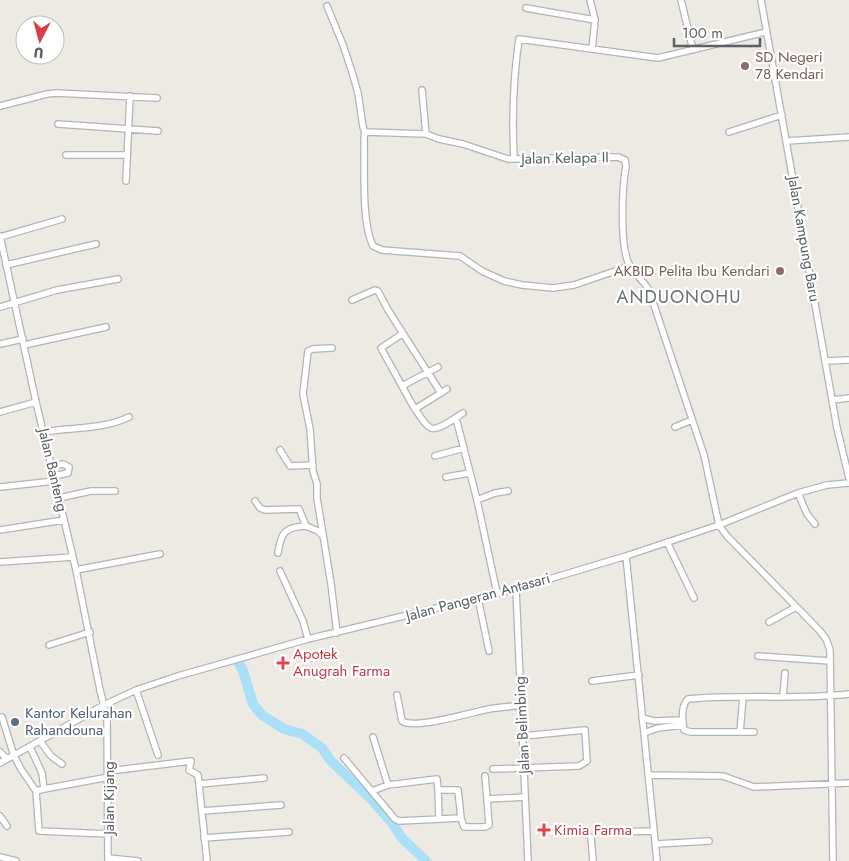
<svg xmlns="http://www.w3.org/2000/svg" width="849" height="861" viewBox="0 0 849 861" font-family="Jost,sans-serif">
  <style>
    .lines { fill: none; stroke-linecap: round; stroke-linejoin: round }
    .river { stroke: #a9dff7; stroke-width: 10 }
    .minor-casing { stroke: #b1b4b7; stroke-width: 8 }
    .minor { stroke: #fff; stroke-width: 5.5 }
    .education-dot { fill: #8d6e63; stroke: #fff; stroke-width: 2 }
    .health-dot { fill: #e0444e; stroke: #fff; stroke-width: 2 }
    .service-dot { fill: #5c6f8a; stroke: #fff; stroke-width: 2 }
    .labels { text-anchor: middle; stroke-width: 4.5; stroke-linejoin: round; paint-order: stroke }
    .education-label { font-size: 15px; fill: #785e54; stroke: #fff; text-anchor: start }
    .street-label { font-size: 15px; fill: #5b6063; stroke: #fff }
    .health-label { font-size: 15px; fill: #be3a42; stroke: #fff; text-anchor: start }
    .service-label { font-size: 15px; fill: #4e5e75; stroke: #fff; text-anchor: start }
    .quarter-label { font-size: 18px; letter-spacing: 1px; fill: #6d7274; stroke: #fff }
  </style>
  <rect width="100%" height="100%" fill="#ede9e3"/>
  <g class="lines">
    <path class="river" d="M237,660l6,11 10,33 9,11 22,14 18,5 20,14 9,13 41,39 21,24 8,13 25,24"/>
    <defs>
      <path id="minor" d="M590,0l5,20 -3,29
        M681,0l12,50
        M761,0l76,428 12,50
        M327,6l16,39 9,27 6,21 5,34 2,5 -1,6c1,29 -3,84 9,108l9,4 78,6 22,15 22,10 18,4 31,3 21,-3 56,-19
        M526,8l69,12
        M422,90l4,44
        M0,106l47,-12 9,-1 101,5
        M58,124l100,7
        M365,132l61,2 13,5 24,5 45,15 110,-2 7,3 1,6c-4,22 -6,76 2,96 4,10 15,18 21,28l55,165 15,70 8,11 93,95 6,8 4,11 3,211
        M729,132l53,-17
        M787,141l62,-4
        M66,155h61
        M514,159c-2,-40 -1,-80 5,-120l139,19 108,-26
        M126,181l4,-85
        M0,236l36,166 40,168 24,120 7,29 1,142
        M0,237l62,-18
        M6,265l90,-21
        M352,300l23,-10 3,1 10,19 53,83 6,-4
        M0,307l57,-17 61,-11
        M402,334l-21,14 32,58 2,3 26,-16
        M0,344l23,-5
        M24,345l82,-18
        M332,348l-19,1 -5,2 -5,43 7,35 3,42 4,13v14l14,86 6,49
        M826,361l23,-1
        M402,386l36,-19
        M832,400l17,-2
        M415,409c4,5 10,17 16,19 7,3 26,-11 32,-15
        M0,412l36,-10
        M456,418l21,82 20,93
        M675,427l17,-7
        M44,432c28,-5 58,-2 85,-15
        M280,450l10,16 23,-1
        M435,456l29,-8
        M52,466l11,-2 6,3 -1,6 -14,3
        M446,477l24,-4
        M0,487l55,-6
        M798,493l9,21 8,10
        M59,498l32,-7h24
        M477,500l18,-7 13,-2
        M255,501l5,7 5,2 34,-1 7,17 12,5 5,5
        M0,530l64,-10
        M667,542l27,56
        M278,553c3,-21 7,-26 28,-27
        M626,556l31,305
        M0,562l73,-5
        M76,570l84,-16
        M280,571l23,50 5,18
        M516,589l12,272
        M478,598l11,53
        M769,622l27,-15
        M49,645l41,-13
        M758,656l72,5
        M592,681l47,-6
        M136,690l22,65
        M397,695l5,26c12,9 71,-9 87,-12 10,-2 21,-2 31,-4
        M743,697l-3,35h-49l-7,-2c-2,-9 -3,-25 4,-31 54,-5 108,1 161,-5
        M783,697l2,-24
        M2,717l12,39 7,13 15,22
        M642,718l12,3 28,-1
        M740,732h14
        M644,733l14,-5 25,-3
        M373,737l15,48 49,-6 1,11h20l3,28
        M40,741l11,15 11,8
        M30,747l12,26 2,16 -8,2 3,40 70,3
        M0,752l7,7
        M344,758l51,61 4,2 62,-3 3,9h21l4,-2 -2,-26 38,-2
        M0,763l104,-58 32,-15 42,-14 130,-37 208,-50 110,-33 93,-31 79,-32 29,-8 22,-2
        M493,769l86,-3 8,-5 -2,-31 -62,6
        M109,771l82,-10 -2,9 9,5 9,86
        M648,775l75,1 31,11 95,-4
        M485,776l2,23
        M199,784l65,-6
        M44,789l65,-12
        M438,790l1,29
        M372,791l16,-6
        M202,811l79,-6
        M0,816l7,10
        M615,832l39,-1
        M591,837l2,24
        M204,838l85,-6
        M656,844l53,-3
        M0,857l16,4
        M108,858l30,3"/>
    </defs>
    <use href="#minor" class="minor-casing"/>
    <use href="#minor" class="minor"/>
  </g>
  <g class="education-dot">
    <circle cx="745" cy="66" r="5"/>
    <circle cx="780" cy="271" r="5"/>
  </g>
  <g class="health-dot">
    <path d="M280.5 655.5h5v5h5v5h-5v5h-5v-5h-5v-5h5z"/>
    <path d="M541.5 822.5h5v5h5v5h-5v5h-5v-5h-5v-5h5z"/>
  </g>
  <circle class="service-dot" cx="15" cy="722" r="5"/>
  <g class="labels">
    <g class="education-label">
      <text x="755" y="62">SD Negeri<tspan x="755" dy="17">78 Kendari</tspan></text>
      <text x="770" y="276" text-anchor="end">AKBID Pelita Ibu Kendari</text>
    </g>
    <g class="street-label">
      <text transform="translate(565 158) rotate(-1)" y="5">Jalan Kelapa II</text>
      <text transform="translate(804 239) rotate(80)" y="5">Jalan Kampung Baru</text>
      <text transform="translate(53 470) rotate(77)" y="5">Jalan Banteng</text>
      <text transform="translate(478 597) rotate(-15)" y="5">Jalan Pangeran Antasari</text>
      <text transform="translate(522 725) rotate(-93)" y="5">Jalan Belimbing</text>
      <text transform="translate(109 798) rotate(-90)" y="5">Jalan Kijang</text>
    </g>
    <g class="health-label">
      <text x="293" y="659">Apotek<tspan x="293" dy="17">Anugrah Farma</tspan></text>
      <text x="554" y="835">Kimia Farma</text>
    </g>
    <g class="service-label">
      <text x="25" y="718">Kantor Kelurahan<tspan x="25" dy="17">Rahandouna</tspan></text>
    </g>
    <g class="quarter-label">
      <text x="679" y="303">ANDUONOHU</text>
    </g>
  </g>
  <g transform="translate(40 40) rotate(186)"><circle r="24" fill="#ffffff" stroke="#bdbfc1"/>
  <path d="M0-4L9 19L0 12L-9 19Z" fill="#d93d46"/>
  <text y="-8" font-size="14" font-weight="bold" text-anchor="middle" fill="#5b6063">U</text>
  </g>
  <path d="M674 38v8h86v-8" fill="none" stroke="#5b6063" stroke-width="2.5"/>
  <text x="682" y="38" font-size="15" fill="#5b6063" stroke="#ffffff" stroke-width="4" paint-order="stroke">100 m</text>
</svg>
